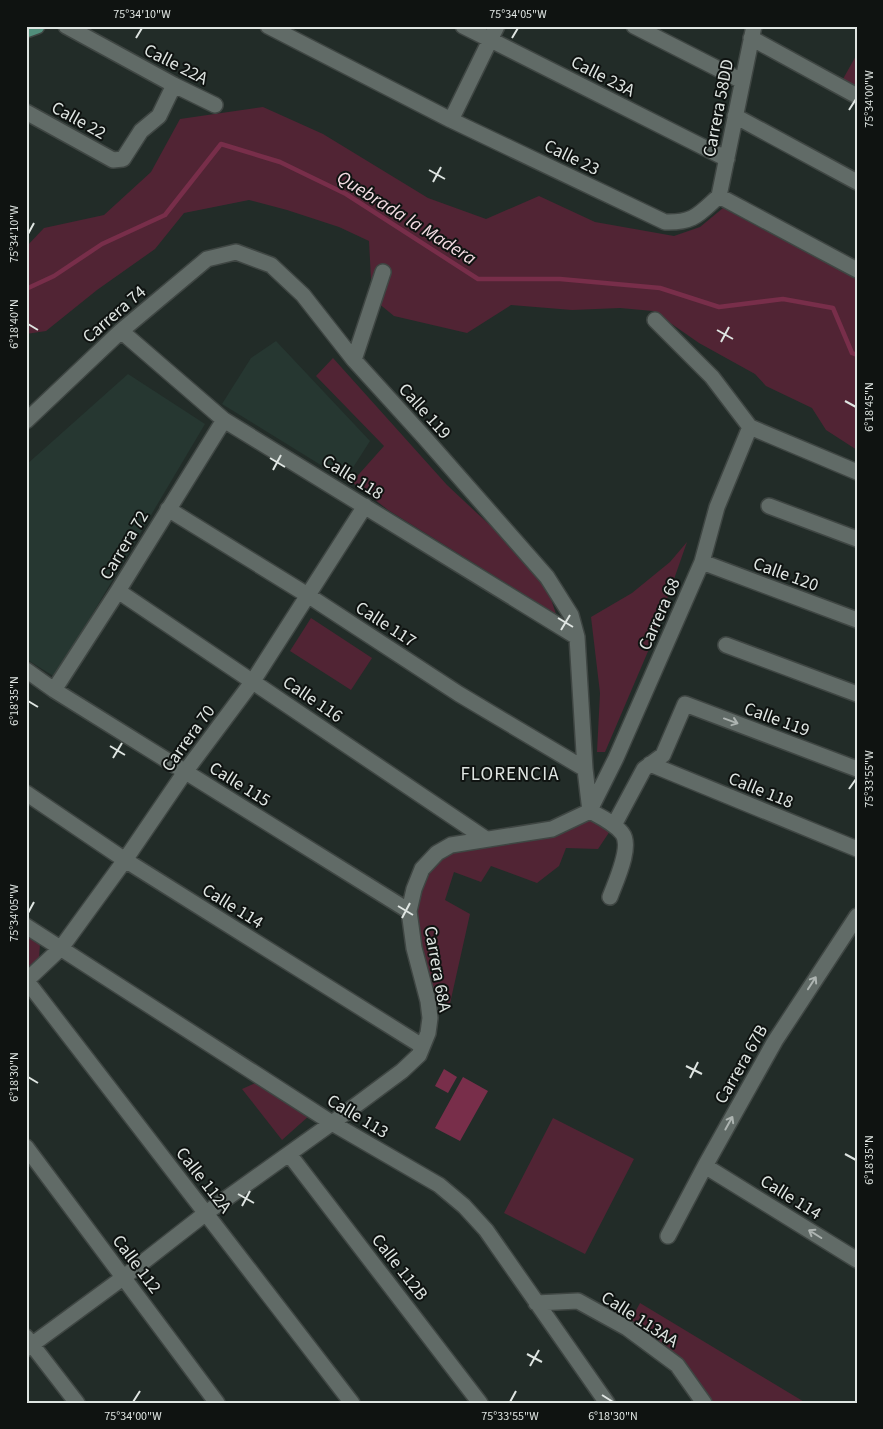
<svg xmlns="http://www.w3.org/2000/svg" width="883" height="1429" viewBox="0 0 883 1429" font-family="'Source Sans 3',sans-serif">
  <style>
    .built { fill: #263731 }
    .green { fill: #512434 }
    .water { fill: #782e4a }
    .lines { fill: none; stroke-linecap: round; stroke-linejoin: round }
    .stream { stroke: #782e4a; stroke-width: 4.5 }
    .minor-casing { stroke: #3f4643; stroke-width: 18 }
    .major-casing { stroke: #3f4643; stroke-width: 18 }
    .minor { stroke: #616b67; stroke-width: 15 }
    .major { stroke: #518e7b; stroke-width: 15 }
    .oneway { stroke: #adb4b1 }
    .ticks { fill: none; stroke: #dfe5e2; stroke-width: 2 }
    .labels { text-anchor: middle; stroke-width: 4; stroke-linejoin: round; paint-order: stroke }
    .street-label { font-size: 18px; fill: #dfe5e2; stroke: #0f1311 }
    .water-label { font-size: 19px; font-style: italic; fill: #f4dde3; stroke: #0f1311 }
    .neighbourhood-label { font-size: 19px; letter-spacing: 1px; fill: #dfe5e2; stroke: #0f1311 }
    .neatline { fill: none; stroke: #dfe5e2; stroke-width: 2 }
    .ticks-label { font-size: 12px; text-anchor: middle; fill: #dfe5e2 }
  </style>
  <rect width="100%" height="100%" fill="#222c28"/>
  <path class="built" d="M276,341l94,100 -25,39 -123,-76 29,-46z
    M128,374l77,50 -150,253 -29,-18v-194z"/>
  <path class="green" d="M857,54v33l-14,-8z
    M263,107l60,27 105,64 58,21 53,-23 56,26 79,14 26,-9 23,-19 134,71v171l-31,-20 -14,-22 -46,-22 -11,-12 -56,-31 -46,-32 -33,-3 -48,2 -61,-5 -44,28 -73,-17 -22,-18 -3,-57 -30,-14 -52,-17 -38,-10 -65,13 -29,36 -58,41 -51,41 -20,3v-87l18,-19 60,-13 47,-43 29,-53z
    M333,358l114,127 65,61 37,47 7,21 -168,-104 -36,-28 32,-36 -68,-70z
    M687,542l-35,100 -47,110h-8l3,-59 -9,-76 41,-24 38,-31z
    M311,618l61,40 -21,32 -61,-39z
    M590,811l24,14 -16,24 -32,-1 -7,18 -22,17 -46,-17 -10,16 -27,-10 -9,28 25,14 -21,94 -21,-7 -13,-92 8,-30 19,-23z
    M26,932l14,12 -1,14 -13,11z
    M262,1080l48,35 -28,25 -40,-51z
    M553,1118l81,41 -49,95 -81,-41z
    M640,1303l166,100h-97l-81,-78z"/>
  <path class="water" d="M444,1069l13,8 -9,16 -13,-7z
    M463,1077l25,14 -28,50 -25,-13z"/>
  <g class="lines">
    <path class="stream" d="M26,289l28,-13 48,-32 63,-29 56,-71 59,18 66,32 132,85h82l100,9 59,19 64,-8 50,9 19,45 5,2"/>
    <defs>
      <path id="minor" d="M66,26l108,59 41,20
        M268,26l183,94 214,102c29,1 34,-8 54,-26l138,74
        M463,26l264,133
        M634,26l108,55
        M751,38l106,58
        M26,112l87,48 10,-1 18,-28 18,-15 15,-31
        M735,116l122,66
        M451,120l46,-94
        M719,196l35,-170
        M655,320l57,57 38,50 107,45
        M121,331l103,89 353,217
        M354,360l29,-88
        M26,421l95,-90 86,-72 29,-7 35,13 32,30 51,65 70,77 123,140 24,38 6,22 8,132 5,42
        M769,506l88,33
        M168,509l141,87 150,98 126,75
        M702,562l155,58
        M118,591l368,248
        M726,645l131,49
        M26,670l28,20 355,221
        M54,690l64,-99 106,-171
        M650,764l207,85
        M26,793l99,67 297,186
        M590,810l26,-52 86,-196 15,-55 33,-80
        M590,811c11,6 24,12 32,22 11,13 -7,50 -12,64
        M614,825l30,-56 19,-14 22,-51 172,65
        M26,926l306,197 107,62 25,21 22,24 121,173
        M26,980l326,423
        M26,981l35,-33 64,-88 60,-88 68,-91 112,-175
        M26,1147l191,256
        M289,1154l191,249
        M705,1166l152,94
        M668,1236l37,-70 70,-125 82,-125
        M536,1303l42,-2 49,27 50,37 27,38
        M26,1337l51,66
        M26,1349l98,-72 82,-64 126,-90 70,-52 17,-16 9,-22 2,-15 -2,-17 -14,-53 -5,-37 5,-22 8,-20 15,-16 14,-8 101,-16 38,-18"/>
      <path id="major" d="M26,30l11,-4"/>
    </defs>
    <use href="#minor" class="minor-casing"/>
    <use href="#major" class="major-casing"/>
    <use href="#minor" class="minor"/>
    <use href="#major" class="major"/>
  </g>
  <defs><path id="oneway-shaft" d="M-6 0H5M1.5-3L5.5 0L1.5 3" fill="none" stroke-width="1.6" stroke-linecap="round" stroke-linejoin="round" transform="scale(1.25)"/></defs>
  <g class="oneway">
    <use href="#oneway-shaft" transform="translate(731 721) rotate(20)"/>
    <use href="#oneway-shaft" transform="translate(812 983) rotate(-57)"/>
    <use href="#oneway-shaft" transform="translate(729 1123) rotate(-61)"/>
    <use href="#oneway-shaft" transform="translate(815 1234) rotate(-148)"/>
  </g>
  <path class="ticks" d="M136,38l6,-10M512,38l6,-10M849,110l7,-11M429,170l16,9M433,182l8,-15M28,234l6,-11M28,324l10,6M717,330l16,9M721,342l8,-15M845,401l11,6M270,458l15,9M273,470l8,-15M558,618l15,9M561,630l9,-15M28,701l10,6M110,746l15,9M113,758l9,-15M849,789l7,-10M398,906l15,9M28,913l6,-11M402,918l8,-15M686,1066l16,8M28,1077l10,6M690,1078l8,-16M845,1154l11,6M238,1194l16,9M242,1206l8,-15M527,1354l15,8M530,1366l9,-16M602,1395l11,7M133,1402l7,-11M510,1402l6,-11"/>
  <g class="labels">
    <g class="street-label">
      <text transform="translate(176 64) rotate(27)" y="6">Calle 22A</text>
      <text transform="translate(603 76) rotate(27)" y="6">Calle 23A</text>
      <text transform="translate(718 108) rotate(-79)" y="6">Carrera 58DD</text>
      <text transform="translate(79 120) rotate(29)" y="6">Calle 22</text>
      <text transform="translate(572 157) rotate(26)" y="6">Calle 23</text>
      <text transform="translate(114 314) rotate(-41)" y="6">Carrera 74</text>
      <text transform="translate(425 411) rotate(48)" y="6">Calle 119</text>
      <text transform="translate(353 477) rotate(32)" y="6">Calle 118</text>
      <text transform="translate(124 545) rotate(-59)" y="6">Carrera 72</text>
      <text transform="translate(786 574) rotate(20)" y="6">Calle 120</text>
      <text transform="translate(659 614) rotate(-66)" y="6">Carrera 68</text>
      <text transform="translate(386 624) rotate(33)" y="6">Calle 117</text>
      <text transform="translate(313 699) rotate(34)" y="6">Calle 116</text>
      <text transform="translate(777 719) rotate(20)" y="6">Calle 119</text>
      <text transform="translate(188 738) rotate(-54)" y="6">Carrera 70</text>
      <text transform="translate(240 784) rotate(32)" y="6">Calle 115</text>
      <text transform="translate(761 790) rotate(22)" y="6">Calle 118</text>
      <text transform="translate(233 906) rotate(32)" y="6">Calle 114</text>
      <text transform="translate(438 969) rotate(80)" y="6">Carrera 68A</text>
      <text transform="translate(741 1064) rotate(-60)" y="6">Carrera 67B</text>
      <text transform="translate(358 1116) rotate(31)" y="6">Calle 113</text>
      <text transform="translate(204 1180) rotate(52)" y="6">Calle 112A</text>
      <text transform="translate(791 1197) rotate(32)" y="6">Calle 114</text>
      <text transform="translate(137 1264) rotate(53)" y="6">Calle 112</text>
      <text transform="translate(400 1267) rotate(52)" y="6">Calle 112B</text>
      <text transform="translate(640 1319) rotate(33)" y="6">Calle 113AA</text>
    </g>
    <g class="water-label">
      <text transform="translate(407 217) rotate(32)" y="7">Quebrada la Madera</text>
    </g>
    <g class="neighbourhood-label">
      <text x="510" y="780">FLORENCIA</text>
    </g>
  </g>
  <rect width="883" height="1429" fill="none" stroke="#0f1311" stroke-width="55"/>
  <rect x="28" y="28" width="828" height="1374" class="neatline"/>
  <g class="ticks-label">
    <text x="142" y="18">75°34'10"W</text>
    <text x="518" y="18">75°34'05"W</text>
    <text transform="translate(869 99) rotate(-90)" y="4">75°34'00"W</text>
    <text transform="translate(14 234) rotate(-90)" y="4">75°34'10"W</text>
    <text transform="translate(14 324) rotate(-90)" y="4">6°18'40"N</text>
    <text transform="translate(869 407) rotate(-90)" y="4">6°18'45"N</text>
    <text transform="translate(14 701) rotate(-90)" y="4">6°18'35"N</text>
    <text transform="translate(869 779) rotate(-90)" y="4">75°33'55"W</text>
    <text transform="translate(14 913) rotate(-90)" y="4">75°34'05"W</text>
    <text transform="translate(14 1077) rotate(-90)" y="4">6°18'30"N</text>
    <text transform="translate(869 1160) rotate(-90)" y="4">6°18'35"N</text>
    <text x="133" y="1420">75°34'00"W</text>
    <text x="510" y="1420">75°33'55"W</text>
    <text x="613" y="1420">6°18'30"N</text>
  </g>
</svg>
